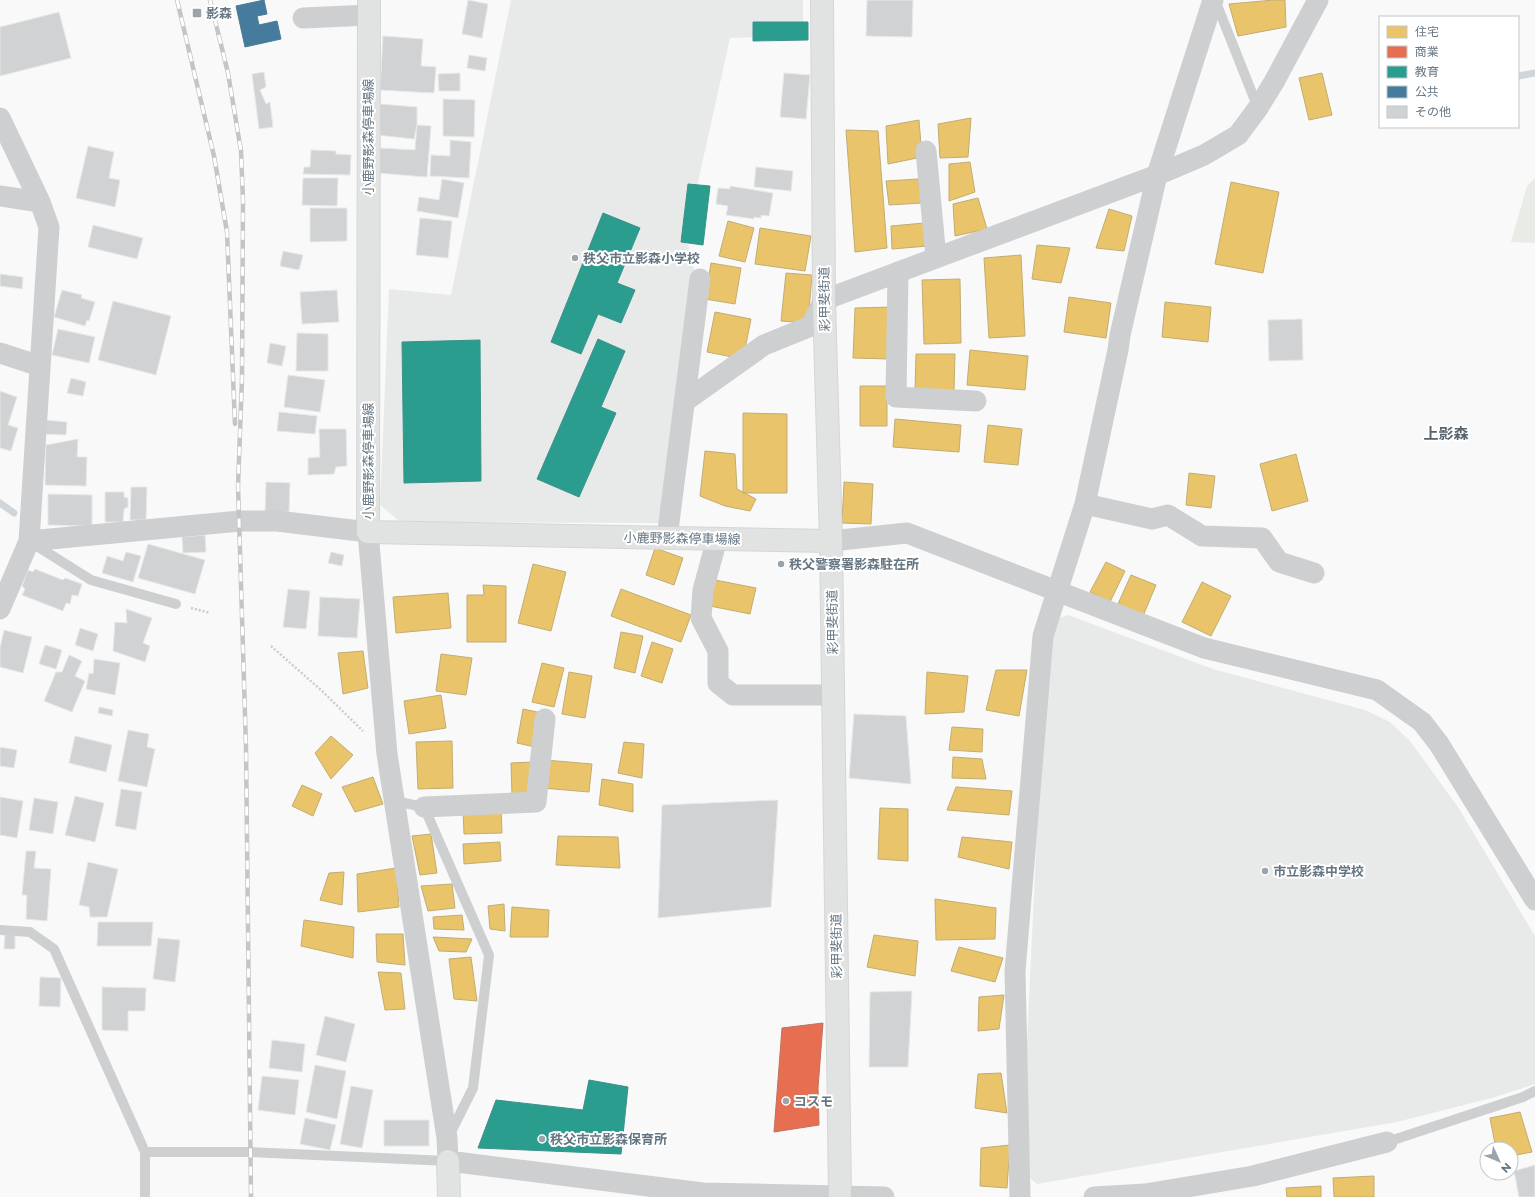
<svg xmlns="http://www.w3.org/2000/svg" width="1535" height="1197" viewBox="0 0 1535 1197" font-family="Montserrat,'Noto Sans JP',sans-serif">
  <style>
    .built { fill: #e8e9e9 }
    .green { fill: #e8ebe6 }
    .homes { fill: #e9c46a; stroke: #c1ad72 }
    .shops { fill: #e76f51; stroke: #c07160 }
    .schools { fill: #2a9d8f; stroke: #3c918b }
    .public { fill: #457b9d; stroke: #4f7a95 }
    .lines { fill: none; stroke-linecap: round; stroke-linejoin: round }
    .stream { stroke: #ced6d9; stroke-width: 7 }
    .building { fill: #d0d2d3; stroke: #e8e8e8 }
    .secondary-casing { stroke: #d5d6d7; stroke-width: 24 }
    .highway-casing { stroke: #d5d6d6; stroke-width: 24 }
    .path { stroke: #cbcccd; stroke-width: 2.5; stroke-dasharray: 2 2; stroke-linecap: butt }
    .lane { stroke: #cecfd0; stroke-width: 10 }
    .street { stroke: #cecfd0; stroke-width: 21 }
    .secondary { stroke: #e1e2e2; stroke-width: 22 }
    .highway { stroke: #e1e2e2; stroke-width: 22 }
    .rail-casing { stroke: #c3c5c6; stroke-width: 4.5 }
    .rail { stroke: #fff; stroke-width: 3; stroke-dasharray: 9; stroke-linecap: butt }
    .poi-dot { fill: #99a4ac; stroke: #fff; stroke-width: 1.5 }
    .labels { text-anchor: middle; stroke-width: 4; stroke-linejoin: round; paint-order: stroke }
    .poi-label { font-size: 13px; font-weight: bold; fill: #657683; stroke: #fff; text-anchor: start }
    .street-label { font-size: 13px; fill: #657683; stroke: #fff }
    .quarter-label { font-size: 15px; font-weight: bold; fill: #57646e; stroke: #fff }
  </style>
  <rect width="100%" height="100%" fill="#f9f9f9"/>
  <path class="built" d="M511,0h292v36l-73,2 -44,198 11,45 -34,242 -263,-1 -20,-17 9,-216 62,6z
    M1068,615l145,54 152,41 25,12 20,19 48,66 77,129v148l-43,14 -95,24 -360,62 -7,-6 -4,-115 19,-402 11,-42z"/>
  <path class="green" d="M1535,178v65l-24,-1 16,-56z"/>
  <path class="homes" d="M1274,0h11l1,27 -48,9 -9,-32z
    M1322,73l10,42 -23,5 -10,-42z
    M971,118l-3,39 -28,1 -2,-34z
    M919,120l3,37 -34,7 -2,-38z
    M846,130l32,1 9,117 -32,4z
    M970,162l5,30 -26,9v-37z
    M918,179l4,24 -33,2 -3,-24z
    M1231,182l48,10 -16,81 -48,-9z
    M978,198l9,31 -32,7 -2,-32z
    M1109,209l23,7 -8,35 -28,-3z
    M728,221l26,7 -9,34 -26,-6z
    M924,223l4,23 -36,3 -1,-23z
    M760,228l51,8 -6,35 -50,-7z
    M1037,245l33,3 -9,35 -29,-4z
    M1021,255l4,81 -36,2 -5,-80z
    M711,263l30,5 -6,36 -30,-5z
    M786,273l26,2 -4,48 -27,-2z
    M960,279l1,64 -37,1 -2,-64z
    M1069,297l42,6 -5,35 -42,-6z
    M1165,302l46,5 -3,35 -46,-5z
    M893,307l-3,52 -37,-1 2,-50z
    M715,312l36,7 -8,40 -36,-7z
    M970,350l58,6 -3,34 -58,-5z
    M916,354h39l-1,37 -39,-1z
    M860,386h27v40h-27z
    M743,413l44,1v79h-44z
    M895,419l66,6 -2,27 -66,-5z
    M988,425l34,4 -4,36 -34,-3z
    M705,451l30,3 2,35 19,10 -6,12 -25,-5 -25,-10z
    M1296,454l12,47 -36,10 -12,-47z
    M1189,473l26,3 -4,32 -25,-3z
    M844,482l29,2 -2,40 -29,-1z
    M655,548l28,10 -9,27 -28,-10z
    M1106,562l19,9 -15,31 -20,-10z
    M533,564l33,8 -15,59 -33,-8z
    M1131,575l25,10 -13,31 -26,-10z
    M710,579l46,9 -6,26 -45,-9z
    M1202,582l29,14 -20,40 -29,-14z
    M483,585l23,1v56h-39v-47h17z
    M621,589l70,26 -10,27 -70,-26z
    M448,593l3,35 -55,5 -3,-36z
    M621,632l22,4 -8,37 -21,-5z
    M652,642l21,7 -11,34 -21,-7z
    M363,651l5,37 -25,6 -5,-41z
    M441,654l31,4 -6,37 -30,-4z
    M542,663l22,5 -10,39 -22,-5z
    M996,670h31l-8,46 -33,-6z
    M569,672l23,4 -7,42 -23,-4z
    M927,672l41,4 -4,36 -39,2z
    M441,695l5,33 -37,6 -5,-33z
    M523,709l19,4 -7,34 -18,-4z
    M952,727l31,2 -1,23 -33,-2z
    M331,736l22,19 -22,24 -16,-26z
    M452,741l1,47 -35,1 -2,-47z
    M624,742l20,2 -2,34 -24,-5z
    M953,757l29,2 4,20 -34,-1z
    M545,760l47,4 -3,28 -47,-4z
    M533,762v33l-21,1 -1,-33z
    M373,777l10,27 -28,8 -13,-25z
    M602,779l31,5v28l-34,-7z
    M302,785l20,9 -9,22 -21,-10z
    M956,787l56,4 -3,24 -62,-5z
    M501,808l1,25 -38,1 -1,-24z
    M880,808l28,1v52l-30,-2z
    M431,834l6,39 -17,2 -8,-39z
    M558,836l60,1 2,31 -64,-3z
    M962,837l50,5 -3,27 -51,-12z
    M500,842l1,19 -37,3 -1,-20z
    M396,868l3,39 -41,5 -1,-38z
    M344,872l-2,33 -22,-5 9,-27z
    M452,884l3,24 -27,3 -7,-25z
    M935,899l61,9 -1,31 -59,1z
    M504,904l1,27 -15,-2 -2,-23z
    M512,907l37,3 -1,27h-38z
    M462,915l2,15 -30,-1 -1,-12z
    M304,920l50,7 -1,31 -52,-12z
    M376,934h27l2,31 -28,-3z
    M874,935l44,6 -3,35 -48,-9z
    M433,937l39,2 -6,13 -27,-1z
    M959,947l44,11 -8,24 -44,-11z
    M471,957l6,44 -23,-2 -5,-40z
    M378,972l23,1 4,36 -20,1z
    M1004,995l-5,34 -21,2 1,-34z
    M1001,1073l6,40 -32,-5 3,-34z
    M1520,1112l12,40 -21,4v-7h-15l-6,-31z
    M1010,1145l-3,43 -27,-2 1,-38z
    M1374,1176v21h-40l-1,-19z
    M1321,1186v11h-34l-1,-9z"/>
  <path class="shops" d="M823,1023l-5,65 1,37 -45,7 8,-104z"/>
  <path class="schools" d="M753,22h55v18l-55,1z
    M688,184l22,2 -7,59 -22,-3z
    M603,213l37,15 -23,55 18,7 -14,33 -23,-9 -17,40 -30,-12z
    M598,339l27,12 -24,56 15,6 -37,84 -42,-18z
    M480,340l1,141 -77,2 -2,-141z
    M589,1080l39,7 -7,67 -143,-6 18,-48 87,10z"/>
  <path class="public" d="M264,0l3,14 -10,2 2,9 18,-4 4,18 -36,8 -9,-41z"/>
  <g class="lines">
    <path class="stream" d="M1518,76l17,-3
      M0,503l14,10"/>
  </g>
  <path class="building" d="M468,0l20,4 -6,34 -20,-4z
    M867,0h46l-1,37 -46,-1z
    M59,12l12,46 -71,18v-49z
    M383,36l40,3 -2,27 15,1 -2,26 -54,-3z
    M469,55l18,3 -2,13 -18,-3z
    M264,72l2,15 -6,3 6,14 4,-2 3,25 -14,2 -7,-55z
    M460,73v18h-21l-1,-17z
    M784,73l26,2 -4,44 -26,-2z
    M443,99l32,1 -1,37 -31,-1z
    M380,104l37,3v18l-3,14 -37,-4z
    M417,125l14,1 -4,51 -50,-4 2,-25 36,2z
    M450,140l21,2 -2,36 -39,-2 1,-21 19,1z
    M88,146l26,6 -5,26 11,2 -5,27 -39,-9z
    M311,150l25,1v3l15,1 -1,20 -47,-1 1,-7h6z
    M756,167l37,4 -2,20 -37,-4z
    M303,178h35l-1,28 -35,-1z
    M442,179l22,4 -6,35 -41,-7 2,-14 20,3z
    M730,186l43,7 -4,23 -8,-1v3l-7,-1v2l-28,-4 2,-9 -12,-2 2,-16 12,1z
    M310,208h37v33l-37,1z
    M420,218l32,3 -4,37 -32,-3z
    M93,225l50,13 -6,21 -49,-12z
    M283,251l20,4 -4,15 -19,-4z
    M0,274l23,3 -1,12 -22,-3z
    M62,290l20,5 -1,3 14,4 -6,19 -2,-1 -2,6 -31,-9z
    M337,290l2,32 -37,2 -2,-32z
    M113,301l58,15 -15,59 -58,-15z
    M1302,319l1,41 -34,1 -1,-41z
    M58,329l37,8 -6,26 -37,-8z
    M297,333l31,1v37h-32z
    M270,343l16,3 -4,20 -15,-3z
    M288,375l37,5 -5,32 -36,-5z
    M71,378l15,4 -3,14 -16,-3z
    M0,391l17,6 -9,28 10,3 -7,23 -11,-3z
    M279,412l38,4 -2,18 -38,-3z
    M45,420l22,2 -1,13 -22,-1z
    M319,429h27l1,37 -11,1 -2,7 -26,1v-17l12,-1z
    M78,439l-1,18h10l-1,29 -41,-1 1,-40z
    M266,482l24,1 -1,29h-24z
    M131,487h16l-1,33h-16z
    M105,492h19v5l4,1v9l-4,2 -1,13h-18z
    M48,494l44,1v31l-44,-1z
    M205,535l1,17 -23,1 -1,-16z
    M148,544l57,16 -10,34 -57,-16z
    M126,552l15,4 -8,26 -31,-9 5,-17 16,5z
    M331,552l13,3 -2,11 -14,-3z
    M35,569l28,11 2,-2 17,6 -4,12 -6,-1 -2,9 -4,-1 -3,8 -41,-16 3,-6 -3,-3 6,-16 5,2z
    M288,589l22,2 -4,38 -23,-2z
    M320,597l40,2 -3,39 -39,-2z
    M126,609l26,9 -9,25 7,3 -5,16 -32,-11 2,-29 12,1z
    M80,628l18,6 -5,17 -18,-6z
    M4,630l28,7 -9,36 -23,-6v-19z
    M45,645l17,5 -6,19 -17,-5z
    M69,655l13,6 -7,15 10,5 -13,31 -28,-11 12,-29h6z
    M94,659l26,4 -5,32 -29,-6 3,-16 4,1z
    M99,707l14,3 -1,6 -14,-3z
    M854,714l52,2 5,68 -62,-6z
    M128,730l21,4 -2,13 8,2 -8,38 -29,-6z
    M75,736l37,9 -6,27 -37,-9z
    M0,747l17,3 -3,18 -14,-2z
    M121,789l21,3 -6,38 -21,-4z
    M75,796l29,7 -9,39 -30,-7z
    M0,797l23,4 -6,37 -17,-3z
    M34,798l24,4 -5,32 -24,-4z
    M778,800l-7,107 -113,11 4,-113z
    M26,851h10l-2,17 17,1 -4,52 -21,-2 1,-24h-5z
    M88,862l30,7 -11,48h-17l-1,-10 -10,-2z
    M98,922h55l-2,24h-54z
    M5,935h10v14h-11z
    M158,938l22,2 -5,42 -22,-3z
    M40,977l21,1 -1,29 -21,-1z
    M102,987l44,1 -1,23h-17v20l-26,-1z
    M912,991l-4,76h-39l1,-75z
    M325,1016l30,8 -9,38 -30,-7z
    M272,1040l33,4 -3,28 -33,-4z
    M315,1065l31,6 -9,48 -31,-7z
    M262,1076l37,4 -4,35 -37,-5z
    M351,1086l22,4 -11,58 -22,-4z
    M305,1118l31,7 -6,25 -30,-6z
    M384,1120h45v26h-45z
    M1535,1165v32h-16l-5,-26z"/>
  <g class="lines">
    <defs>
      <path id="secondary" d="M369,0l-1,532 463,9
        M448,1161l1,36"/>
      <path id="highway" d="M822,0l2,300 7,241 9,656"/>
    </defs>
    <use href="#secondary" class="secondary-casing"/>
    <use href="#highway" class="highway-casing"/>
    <path class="path" d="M191,608l19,5
      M271,646l50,44 42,41"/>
    <path class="lane" d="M1215,0l43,108
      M32,543l59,37 85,24
      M394,801l30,6 65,148 -16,133 -23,46
      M0,930l30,2 24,17 91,203v45
      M1387,1142l136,-45 12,-6
      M145,1152h106l197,9"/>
    <path class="street" d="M303,18l66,-3
      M0,118l40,84 9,25 -20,314 -29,68
      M926,151l10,107
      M0,196l40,6
      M898,272l-2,125 80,4
      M0,353l40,13
      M684,402l80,-57 47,-19 13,-26 333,-125 47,-20 34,-20 20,-27 16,-26 44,-82
      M1085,504l67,15 16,-4 34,21 60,2 17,24 35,11
      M667,538l33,-259
      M717,539l-14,51 -2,28 17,33v32l15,12h100
      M29,541l211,-20h37l91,11 19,222 60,384 1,23 255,32 181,4
      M831,541l76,-8 297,115 173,42 45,32 17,22 96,156
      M424,807l112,-5 9,-83
      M1020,1197l-5,-226 28,-335 42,-132 33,-154 2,-15 37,-160 56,-175
      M1094,1197l51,-3 108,-18 134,-34"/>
    <use href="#secondary" class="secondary"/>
    <use href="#highway" class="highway"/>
    <defs>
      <path id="rail" d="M177,0l37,156 13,76 8,192
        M210,0l18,73 13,78 2,50 -1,177 -4,108 8,261 5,450"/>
    </defs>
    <use href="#rail" class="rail-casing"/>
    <use href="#rail" class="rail"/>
  </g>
  <g class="poi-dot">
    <rect x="192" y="8" width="10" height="10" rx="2"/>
    <circle cx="575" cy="258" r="4"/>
    <circle cx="781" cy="564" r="4"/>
    <circle cx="1265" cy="871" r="4"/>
    <circle cx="786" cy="1101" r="4"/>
    <circle cx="542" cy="1139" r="4"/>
  </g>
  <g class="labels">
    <g class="poi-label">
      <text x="206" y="18">影森</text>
      <text x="583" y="263">秩父市立影森小学校</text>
      <text x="789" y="569">秩父警察署影森駐在所</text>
      <text x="1273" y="876">市立影森中学校</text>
      <text x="794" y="1106">コスモ</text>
      <text x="550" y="1144">秩父市立影森保育所</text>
    </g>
    <g class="street-label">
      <text transform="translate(368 137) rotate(-90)" y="5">小鹿野影森停車場線</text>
      <text transform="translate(824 299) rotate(-91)" y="5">彩甲斐街道</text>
      <text transform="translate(368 461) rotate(-90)" y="5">小鹿野影森停車場線</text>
      <text transform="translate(682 538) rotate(1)" y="5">小鹿野影森停車場線</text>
      <text transform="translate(832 622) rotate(-91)" y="5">彩甲斐街道</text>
      <text transform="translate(836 946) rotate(-91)" y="5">彩甲斐街道</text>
    </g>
    <g class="quarter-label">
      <text x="1446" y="439">上影森</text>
    </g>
  </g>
  <rect x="1379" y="16" width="140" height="112" fill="#ffffff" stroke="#c1c8cd"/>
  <rect x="1387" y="26" width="20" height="12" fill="#e9c46a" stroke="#c1c8cd"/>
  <text x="1415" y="36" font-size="12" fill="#657683">住宅</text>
  <rect x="1387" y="46" width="20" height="12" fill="#e76f51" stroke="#c1c8cd"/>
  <text x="1415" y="56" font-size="12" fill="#657683">商業</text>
  <rect x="1387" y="66" width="20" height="12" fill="#2a9d8f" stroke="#c1c8cd"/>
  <text x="1415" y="76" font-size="12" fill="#657683">教育</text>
  <rect x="1387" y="86" width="20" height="12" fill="#457b9d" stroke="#c1c8cd"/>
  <text x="1415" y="96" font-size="12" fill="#657683">公共</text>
  <rect x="1387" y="106" width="20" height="12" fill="#d0d2d3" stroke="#c1c8cd"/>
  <text x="1415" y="116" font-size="12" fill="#657683">その他</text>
  <g transform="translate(1499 1161) rotate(134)"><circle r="19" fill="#ffffff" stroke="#c1c8cd"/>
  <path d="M0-3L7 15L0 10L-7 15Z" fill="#99a4ac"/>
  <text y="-6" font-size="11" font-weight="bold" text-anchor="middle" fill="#657683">N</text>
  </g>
</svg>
